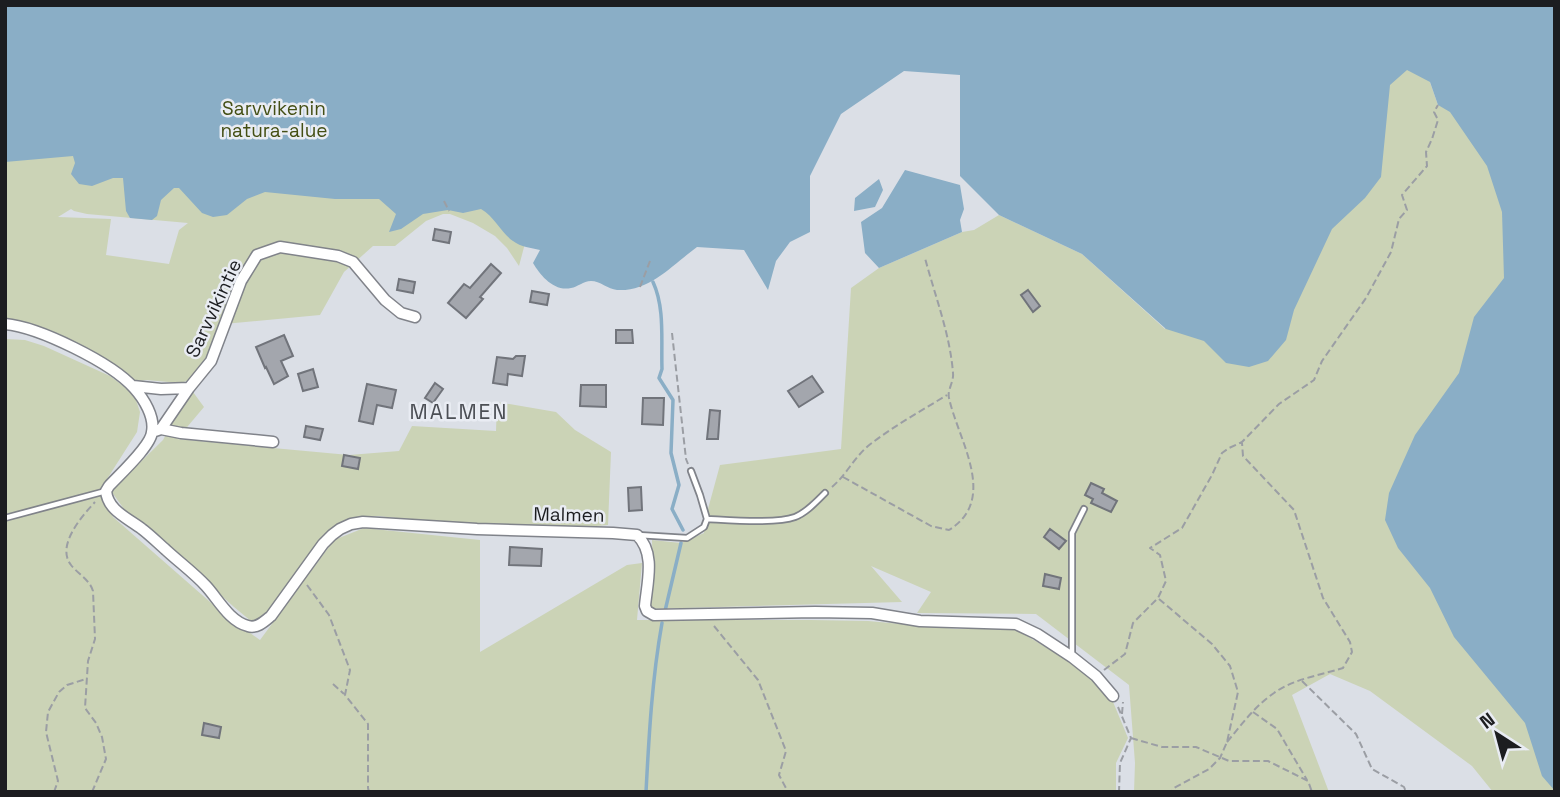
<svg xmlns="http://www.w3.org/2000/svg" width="1560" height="797" viewBox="0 0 1560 797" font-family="'Space Grotesk',sans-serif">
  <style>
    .green { fill: #cbd3b6; fill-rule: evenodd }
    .water { fill: #8aaec6 }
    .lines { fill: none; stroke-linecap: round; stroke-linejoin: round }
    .stream { stroke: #8aaec6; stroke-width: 3.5 }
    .building { fill: #a3a6ad; stroke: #71747b; stroke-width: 2 }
    .service-casing { stroke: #80838a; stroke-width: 8 }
    .minor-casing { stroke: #80838a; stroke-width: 13 }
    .path { stroke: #9b9ea4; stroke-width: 2; stroke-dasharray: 7 3.5; stroke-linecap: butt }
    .service { stroke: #fff; stroke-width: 4.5 }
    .minor { stroke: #fff; stroke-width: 10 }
    .labels { text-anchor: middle; stroke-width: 5; stroke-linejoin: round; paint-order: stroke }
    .park-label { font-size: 19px; fill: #444f14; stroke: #e9ecf3 }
    .street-label { font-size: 19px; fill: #1c1d20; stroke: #e9ecf3 }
    .neighbourhood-label { font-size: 21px; letter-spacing: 2px; fill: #4c4f55; stroke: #e9ecf3 }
  </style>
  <rect width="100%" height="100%" fill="#dbdfe6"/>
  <path class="green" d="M5,5h287l236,227 -9,34 -12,-18 -12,-12 -22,-13 -23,-9h-7l-17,7 -31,25h-22l-29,26 -24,43 -96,9 -30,55 -14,4 -34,-3 -10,2 -31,-21 -100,-41zM71,209l3,2 13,3 101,9 -9,7 -10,34 -63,-9 5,-36 -53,-2z
    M1220,55l206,16 12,34 52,22 65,380v285h-62l-21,-26 -102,-75 -40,-17 -38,21 37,97h-195l1,-29 -6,-78 -93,-71 -119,-1 14,-21 -60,-26 31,36 -254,7 5,-31 -1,-38 29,3 23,-10 1,-13 15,-55 121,-16 10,-161 28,-20 83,-36 12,-2 25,-15 83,39 83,75z
    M5,339l20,1 19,6 66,30 24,18 6,18 -3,20 -37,58 13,27 112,98 35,25 74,-100 30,-12 116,12v112l147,-87 15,-2 -5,57h174l57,1 89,8 57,-1 76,46 21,23 17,41 -12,25v29h-1111z
    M193,392l11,15 -27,32 172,16 50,-4 13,-25 84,5 1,-29 59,10 19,18 36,22 -3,73 -70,6 -56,-4 -104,-11 -29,3 -21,12 -71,95 -23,-19 -110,-98 -13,-18 52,-51 22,-41z"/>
  <path class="water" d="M5,5h1550v786l-13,-15 -17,-53 -71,-86 -24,-49 -32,-40 -13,-28 4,-27 26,-58 44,-62 15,-56 30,-39 -2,-66 -15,-46 -37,-54 -12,-7 -8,-23 -23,-12 -17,15 -9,92 -16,21 -33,31 -38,81 -8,30 -18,21 -19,6 -23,-4 -22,-22 -38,-12 -84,-75 -83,-39 -39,-39v-101l-56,-4 -63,43 -31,62v56l-20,10 -14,19 -8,29 -24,-40 -47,-3c-25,18 -47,45 -80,43 -9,-1 -17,-9 -26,-9 -8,0 -13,6 -20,7 -17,4 -31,-13 -38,-25l7,-13c-9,-2 -19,-3 -27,-9 -12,-8 -18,-24 -32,-32l-18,4 -15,-3 -25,4 -22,15 -12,3 7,-18 -17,-15h-44l-70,-7 -18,7 -20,16 -14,2 -11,-4 -23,-25h-5l-13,12 -4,16 -5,4 -22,-2 -4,-7 -3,-33h-10l-21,8 -13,-2 -8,-10 4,-11 -2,-7 -68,6z
    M905,170l55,15 4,24 -4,11 2,12 -83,36 -14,-15 -4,-31 21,-14z
    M879,179l4,11 -8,17 -21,4 1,-13z"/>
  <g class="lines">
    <path class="stream" d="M653,282c12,26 8,58 9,87l-3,9 14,22 -2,53 8,32 -7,24 11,21
      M665,611l16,-68
      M646,792c3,-57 6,-113 16,-169"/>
  </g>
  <path class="building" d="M435,229l16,3 -2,11 -16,-3z
    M491,264l10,9 -21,24 3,2 -17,19 -18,-15 16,-19 6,4z
    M399,279l16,3 -2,11 -16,-3z
    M1028,290l12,16 -7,6 -12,-17z
    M532,291l17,3 -2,11 -17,-3z
    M616,330h16l1,13h-17z
    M284,335l9,21 -12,5 7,15 -14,8 -8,-17 -1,1 -9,-21z
    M516,356h9l-3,20 -14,-2 -1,11 -14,-2 4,-26 16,2z
    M313,369l5,18 -15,4 -5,-17z
    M812,376l11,16 -24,15 -11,-16z
    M435,383l8,6 -10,14 -8,-5z
    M367,384l29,6 -4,18 -15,-3 -4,19 -14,-3z
    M581,385h25v22l-26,-1z
    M643,398h21l-1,27 -21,-1z
    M710,410l10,1 -2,28h-11z
    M306,426l17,3 -3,11 -16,-3z
    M344,455l16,3 -2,11 -16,-3z
    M1091,483l13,6 -2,4 15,8 -6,11 -20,-9 2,-4 -8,-4z
    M641,487l1,23 -13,1 -1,-23z
    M1050,529l16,12 -7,8 -15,-12z
    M510,547l32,2 -1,17 -32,-1z
    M1045,574l16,4 -2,11 -16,-3z
    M204,723l17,4 -2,11 -17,-3z"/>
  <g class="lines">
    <defs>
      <path id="service" d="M5,518l101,-27
        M707,519c21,1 69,5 88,-2 11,-4 21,-15 30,-24
        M638,535l49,3 17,-11 3,-8 -7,-24 -9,-24
        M1072,656v-123l12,-24"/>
      <path id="minor" d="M5,324c34,3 107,39 129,64 10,11 21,29 18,44 -1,14 -33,43 -43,54l-3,5c2,20 22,27 36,38 8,6 16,14 24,21 13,12 28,23 40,36 12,13 23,35 42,40 9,3 17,-5 23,-10l52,-72 9,-9 8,-6 11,-5 12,-2 114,7 136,4 24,2c19,18 10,48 8,71l2,5 7,4 161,-3 57,1 48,8 96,3 21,10 35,23 24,19 17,20
        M133,386l28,3 28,-1
        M161,429l20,4 92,9
        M152,432l9,-3 28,-41 22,-27 30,-80 16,-26 23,-8 58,9 15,6 32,38 16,13 14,4"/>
    </defs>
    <use href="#service" class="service-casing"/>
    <use href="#minor" class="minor-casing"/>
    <path class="path" d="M444,201l5,10
      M640,287l10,-26
      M672,333l14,126 2,5
      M843,477l88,49 18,4c50,-31 9,-90 0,-132 -2,-8 5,-16 4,-25 -3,-39 -18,-77 -28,-115
      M832,487c14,-12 22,-29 36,-41 24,-19 53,-35 79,-51
      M307,585l22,30 21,55 -5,25 23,29v64l1,4
      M1159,599l53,45 18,22 8,26 -11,50 -7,16 -11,11 -35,19 -3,4
      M714,626l44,54 28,71 -7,24 9,17
      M1104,670l21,-16 8,-31 25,-25 8,-17 -6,-26 -10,-7 32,-20 30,-53 10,-22 7,-5 13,-6 37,-38 35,-24 8,-19 44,-63 25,-46 8,-33 8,-9 -5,-15 25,-29 -1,-14 6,-13 6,-19 -4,-8 4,-7
      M1302,681l54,53 16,35 32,18 2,5
      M333,684l11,10
      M1118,707l13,31 -11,25 -1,29
      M1253,712l24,17 30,51
      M1122,714l1,-12
      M1131,738l31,9h34l33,14h39l40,20 4,11
      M1227,742c15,-18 28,-36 47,-49 19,-14 47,-18 69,-25l9,-16 -2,-10 -27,-44 -29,-88 -51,-54 -1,-13
      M54,792l4,-11 -12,-49 2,-20 11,-20 8,-7 19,-6
      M92,792l14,-33 -4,-22 -6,-14 -11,-15 3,-47 7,-22 -2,-48c-3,-11 -15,-17 -22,-26 -15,-19 10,-48 24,-63"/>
    <use href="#service" class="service"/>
    <use href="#minor" class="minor"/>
  </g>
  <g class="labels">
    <g class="park-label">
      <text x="274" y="115">Sarvvikenin<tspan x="274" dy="22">natura-alue</tspan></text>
    </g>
    <g class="street-label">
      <text transform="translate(213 308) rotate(-65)" y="7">Sarvvikintie</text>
      <text transform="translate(569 514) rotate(1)" y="7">Malmen</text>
    </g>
    <g class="neighbourhood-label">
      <text x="459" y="419">MALMEN</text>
    </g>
  </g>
  <rect width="1560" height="797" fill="none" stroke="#1c1d20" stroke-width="14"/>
  <g transform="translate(1497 734) rotate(324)" stroke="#e9ecf3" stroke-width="5" paint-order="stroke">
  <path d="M0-5L12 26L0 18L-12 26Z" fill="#1c1d20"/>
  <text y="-10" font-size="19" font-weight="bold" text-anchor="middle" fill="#1c1d20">N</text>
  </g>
</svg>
